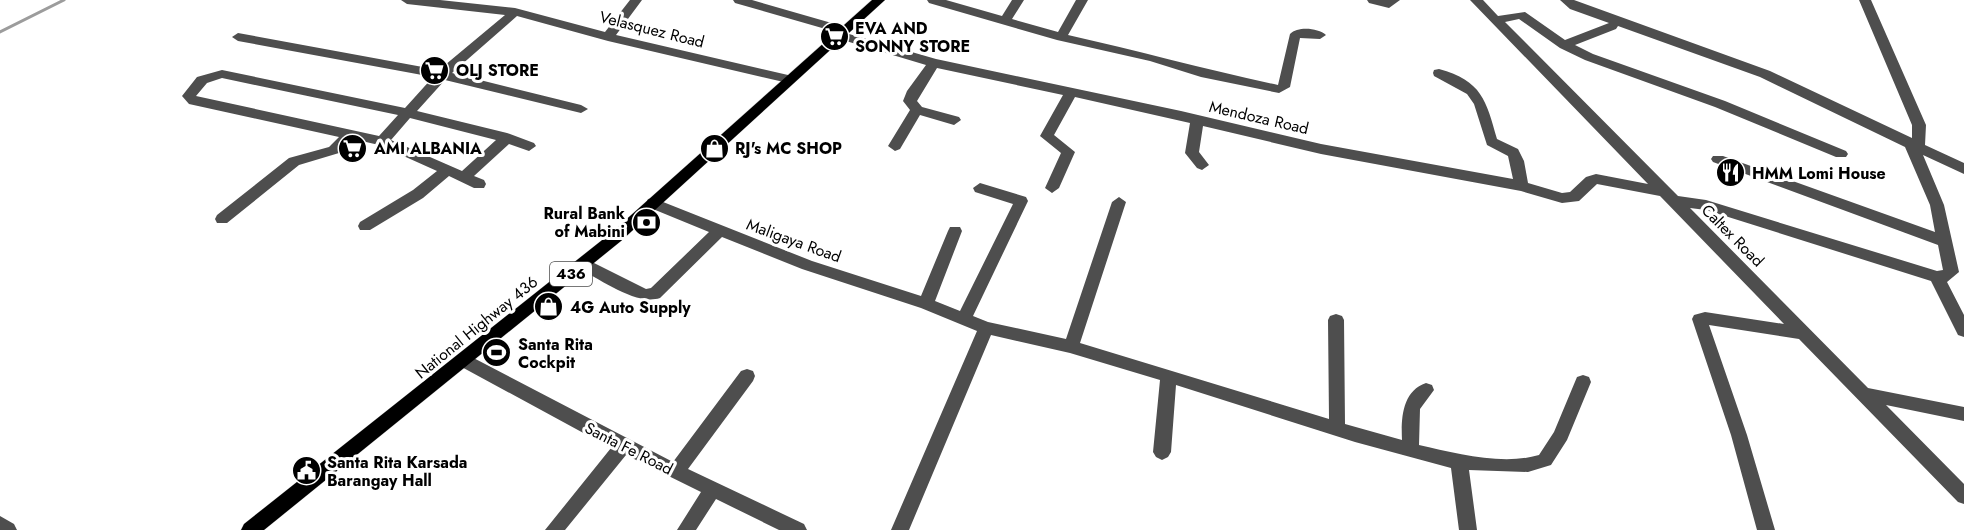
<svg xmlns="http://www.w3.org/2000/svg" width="1964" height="530" viewBox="0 0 1964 530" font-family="Jost,sans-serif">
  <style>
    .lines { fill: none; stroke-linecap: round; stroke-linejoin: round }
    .stream { stroke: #9c9c9c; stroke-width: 3 }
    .major-casing { stroke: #dbdbdb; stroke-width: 1 }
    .minor { fill: #4e4e4e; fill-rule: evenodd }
    .major { fill: #000; fill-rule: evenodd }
    .labels { text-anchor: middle; stroke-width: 6; stroke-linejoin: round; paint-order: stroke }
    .shield { fill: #fff; stroke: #4c4c4c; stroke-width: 1.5 }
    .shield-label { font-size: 15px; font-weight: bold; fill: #000 }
    .poi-label { font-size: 16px; font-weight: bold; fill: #000; stroke: #fff; text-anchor: start }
    .street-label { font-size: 16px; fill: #000; stroke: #fff }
  </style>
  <rect width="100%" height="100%" fill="#fff"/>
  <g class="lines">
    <path class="stream" d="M0,32l64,-32"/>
    <defs>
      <path id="major" d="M872,0h13l-264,241 -357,289h-23l3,-6 367,-291z"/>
    </defs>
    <use href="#major" class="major-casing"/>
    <path class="minor" d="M401,0h39l75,8 90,24 25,-32h12l-26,35 172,40 6,4 -6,4 -180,-42 -91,-25 -65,57 129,32 7,4 -7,4 -136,-33 -28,31 90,22 27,10 2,3 -7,5 -20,-7 -35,32 10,4 2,4 -2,4h-10l-25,-12 -26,22 -53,32h-10l-2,-4 2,-4 53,-32 24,-19 -58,-26 -26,-6 -14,14 -40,12 -72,58h-10l-2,-4 2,-4 72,-57 40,-11 10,-10 -150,-33 -7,-8 15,-19 25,-7 183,38 28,-31 -195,-36 -6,-4 6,-4 201,37 66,-55 -98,-11zM222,78l176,37 -19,21 -183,-40 11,-13zM410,118l86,22 -34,31 -71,-31z
      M733,0h19l97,28v6l87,25 245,52 140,33 192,35 -5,-23 -21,-11 -13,-41 -7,-10 -33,-18 -1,-3 1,-3 5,-1c43,12 47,31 58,70l21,10 6,12 4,22 34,10 8,-1 16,-15 10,-3 52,10 -178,-184h13l15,16 27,-4 40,28 44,-17 -39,-14 -10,-9h14l196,71 142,67v-13l-53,-125h12l55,125 -1,20 39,18v11l-41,-19 21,50 15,67 -12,10 17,33v22l-6,-2 -27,-54 -225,-71 -16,-2 178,180 96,19v14l-78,-16 78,79v20l-6,-2 -159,-163 -90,-14 38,110 28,95h-18l-26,-95 -39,-116 2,-4 11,-3 79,12 -124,-128 -63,-12 -18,17 -17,2 -41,-12 -200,-37 -118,-28 -4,26 10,13 -7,5 -5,-2 -12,-15 5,-30 -115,-26 -21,38 21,17 -16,36 -7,5 -7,-5 16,-35 -21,-17 23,-41 -126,-27 -20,33 5,6 37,10 2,3 -7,5 -34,-10 -20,34 -5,2 -7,-5 22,-36 -7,-9 4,-10 19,-26 -90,-27 -2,-3 2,-3 -101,-29zM1519,19l41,29 25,12 130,47 121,50h10l2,-3 -2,-3 -121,-50 -132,-47 -18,-9 41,-16 2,-3 142,51 145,70 25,58 5,27 -212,-76h-10l-2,3 2,3 225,83 5,25 -6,1 -231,-71 -28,-4 -173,-174z
      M927,0h19l56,16 10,-16h12l-12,19 46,13 18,-32h12l-20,35c71,16 140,35 210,50l12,-51c8,-8 28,-6 36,1l-6,4 -20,-1 -10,49 -11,6 -78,-16 -51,-16 -93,-21 -128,-37z
      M1367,0h33l-11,8 -20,-5z
      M980,183l46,14 2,4 -55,115 15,6 78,17 46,-137 7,-5 7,5 -46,141 249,76 -1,-99 2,-4 6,-2 6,2 2,4 1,104 57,16c-1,-21 0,-49 24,-57l6,2 2,5 -14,19 -1,36c36,8 83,21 120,10l15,-23 23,-55 6,-2 6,2 2,5 -24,58 -16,25 -23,7 -59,-2 8,60h-18l-8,-62 -96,-26 -179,-57 -5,67 -3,5 -6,3 -6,-3 -3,-5 7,-72 -90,-27 -79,-18 -82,195h-18l86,-199 -56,-23 -119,-39 -80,-32 -62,61c-24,8 -60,-19 -82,-30l-2,-4 2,-4h10l58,29 5,-1 58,-56 -61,-25 -2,-4 2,-4 5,-1 159,63 109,35 27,-65 2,-4h10l2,4 -27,70 25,10 53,-107 -38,-12 -2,-4z
      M464,353l209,109 68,-91 6,-2 6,2 2,5 -2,5 -65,88 116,55 3,6h-28l-63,-31 -20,31h-19l24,-38 -75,-37 -61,75h-20l66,-82 -153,-83 -2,-5 2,-5z
      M0,516l14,8 3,6h-17z"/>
    <use href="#major" class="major"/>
  </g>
  <defs>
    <symbol id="supermarket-disc" viewBox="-11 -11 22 22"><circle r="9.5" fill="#000" stroke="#fff"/><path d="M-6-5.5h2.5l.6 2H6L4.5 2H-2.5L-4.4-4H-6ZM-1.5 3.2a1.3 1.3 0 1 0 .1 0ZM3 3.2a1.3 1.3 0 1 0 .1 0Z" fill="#fff"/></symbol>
    <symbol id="shop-disc" viewBox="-11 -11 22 22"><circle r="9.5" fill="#000" stroke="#fff"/><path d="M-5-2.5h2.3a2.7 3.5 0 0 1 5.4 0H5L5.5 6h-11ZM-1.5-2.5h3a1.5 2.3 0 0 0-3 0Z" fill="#fff"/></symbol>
    <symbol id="restaurant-disc" viewBox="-11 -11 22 22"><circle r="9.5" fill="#000" stroke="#fff"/><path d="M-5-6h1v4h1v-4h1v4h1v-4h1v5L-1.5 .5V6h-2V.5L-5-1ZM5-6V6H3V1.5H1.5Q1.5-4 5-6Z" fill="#fff"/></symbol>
    <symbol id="bank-disc" viewBox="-11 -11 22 22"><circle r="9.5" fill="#000" stroke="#fff"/><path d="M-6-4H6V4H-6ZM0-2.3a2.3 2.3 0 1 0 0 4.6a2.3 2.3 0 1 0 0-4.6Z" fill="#fff"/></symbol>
    <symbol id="stadium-disc" viewBox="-11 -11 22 22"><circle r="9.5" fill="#000" stroke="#fff"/><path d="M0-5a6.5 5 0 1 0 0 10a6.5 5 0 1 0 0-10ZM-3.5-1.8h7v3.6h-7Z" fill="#fff"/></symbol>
    <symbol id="civic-disc" viewBox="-11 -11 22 22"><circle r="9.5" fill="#000" stroke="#fff"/><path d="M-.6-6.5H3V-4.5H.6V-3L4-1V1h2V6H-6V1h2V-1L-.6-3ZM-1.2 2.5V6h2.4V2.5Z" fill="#fff"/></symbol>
  </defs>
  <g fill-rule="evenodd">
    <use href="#supermarket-disc" x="818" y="20" width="33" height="33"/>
    <use href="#supermarket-disc" x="418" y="54" width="33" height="33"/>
    <use href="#supermarket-disc" x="336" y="132" width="33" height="33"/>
    <use href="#shop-disc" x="698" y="132" width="33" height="33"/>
    <use href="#restaurant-disc" x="1714" y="156" width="33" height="33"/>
    <use href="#bank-disc" x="630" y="206" width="33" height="33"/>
    <use href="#shop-disc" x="532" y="290" width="33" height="33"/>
    <use href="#stadium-disc" x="480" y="336" width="33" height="33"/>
    <use href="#civic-disc" x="290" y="454" width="33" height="33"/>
  </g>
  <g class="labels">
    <rect class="shield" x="550" y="262" width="42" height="24" rx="4.5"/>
    <g class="shield-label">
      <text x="571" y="279">436</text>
    </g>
    <g class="poi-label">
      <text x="855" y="34">EVA AND<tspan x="855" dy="18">SONNY STORE</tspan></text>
      <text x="456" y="76">OLJ STORE</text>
      <text x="374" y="154">AMI ALBANIA</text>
      <text x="735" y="154">RJ's MC SHOP</text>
      <text x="1752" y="179">HMM Lomi House</text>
      <text x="625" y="219" text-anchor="end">Rural Bank<tspan x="625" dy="18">of Mabini</tspan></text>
      <text x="570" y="313">4G Auto Supply</text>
      <text x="518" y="350">Santa Rita<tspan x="518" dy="18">Cockpit</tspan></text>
      <text x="327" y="468">Santa Rita Karsada<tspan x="327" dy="18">Barangay Hall</tspan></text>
    </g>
    <g class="street-label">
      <text transform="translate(652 29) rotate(14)" y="6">Velasquez Road</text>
      <text transform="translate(1259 117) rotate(13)" y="6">Mendoza Road</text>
      <text transform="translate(1733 235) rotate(45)" y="6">Caltex Road</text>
      <text transform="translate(794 240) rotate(20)" y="6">Maligaya Road</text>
      <text transform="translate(476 327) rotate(-39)" y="6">National Highway 436</text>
      <text transform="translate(629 448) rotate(27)" y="6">Santa Fe Road</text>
    </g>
  </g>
</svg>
